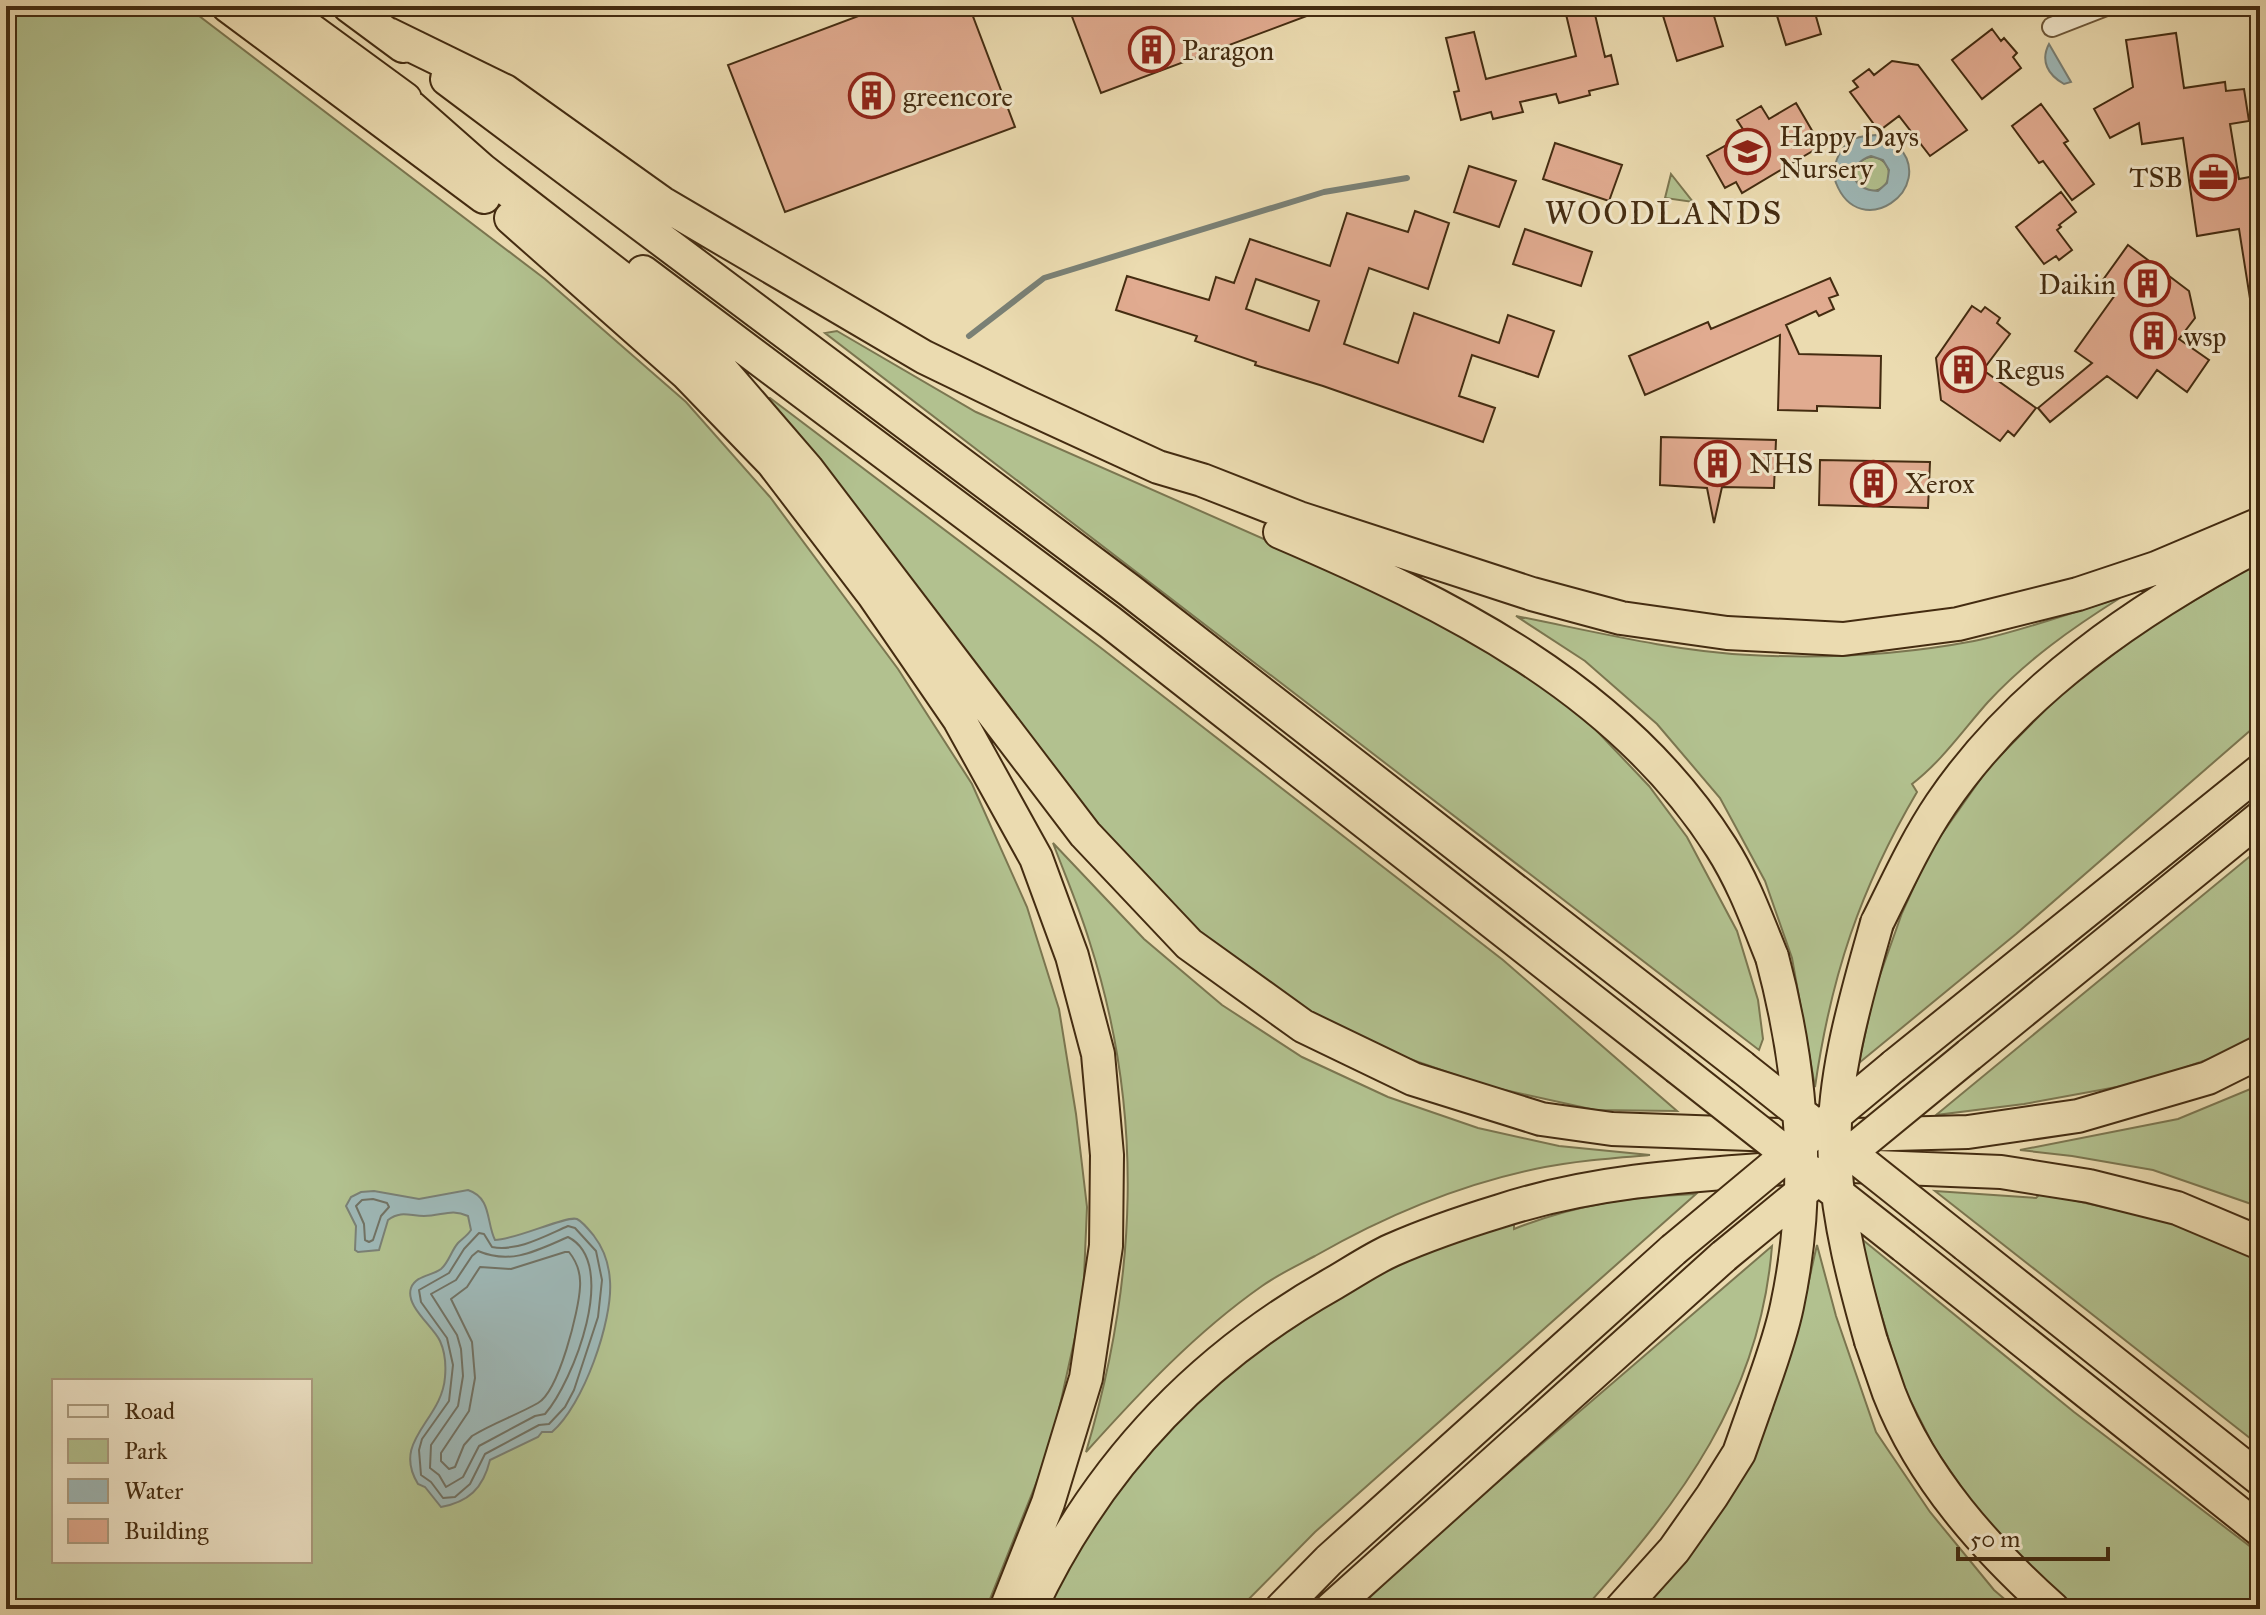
<svg xmlns="http://www.w3.org/2000/svg" width="2266" height="1615" viewBox="0 0 2266 1615" font-family="'IM FELL Great Primer',serif">
  <style>
    .green { fill: #b2c18f; stroke: #7b7650; stroke-width: 2; fill-rule: evenodd }
    .water { fill: #9eb8b7; stroke: #7a8075; stroke-width: 2; fill-rule: evenodd }
    .lines { fill: none; stroke-linecap: round; stroke-linejoin: round }
    .shore { stroke: #717264; stroke-width: 2 }
    .stream { stroke: #7a8075; stroke-width: 6 }
    .building { fill: #e1ab90; stroke: #442c11; stroke-width: 2; fill-rule: evenodd }
    .street-casing { stroke: #6e5839; stroke-width: 22 }
    .highway-casing { stroke: #442c11; stroke-width: 36 }
    .street { stroke: #f2e8cc; stroke-width: 18 }
    .highway { stroke: #ebdbb0; stroke-width: 32 }
    .highway-bridge-casing { stroke: #442c11; stroke-width: 36; stroke-linecap: butt }
    .highway-bridge { stroke: #ebdbb0; stroke-width: 32 }
    .labels { text-anchor: middle; stroke-width: 6; stroke-linejoin: round; paint-order: stroke }
    .poi-label { font-size: 28px; fill: #442c11; stroke: #f2e8cc; text-anchor: start }
    .quarter-label { font-size: 32px; letter-spacing: 2px; fill: #442c11; stroke: #f2e8cc }
  </style>
  <rect width="100%" height="100%" fill="#ebdbb0"/>
  <filter id="stains"><feTurbulence type="fractalNoise" baseFrequency=".0025" numOctaves="4"/><feColorMatrix values="0 0 0 0 .2 0 0 0 0 .09 0 0 0 0 .02 0 0 0 .5 -.17"/></filter>
  <radialGradient id="worn" r=".72"><stop offset=".6" stop-color="#630" stop-opacity="0"/><stop offset="1" stop-color="#630" stop-opacity=".3"/></radialGradient>
  <path class="green" d="M6,6h180l359,273 141,123 84,95 128,172 74,115 55,123 32,102 17,105 11,93 -4,94 -32,145 -65,163h-980zM54,1381h256v180h-256z
    M1855 174a17 17 0 1 1 34 0a17 17 0 1 1-34 0Z
    M1671,174l22,28 -28,-4z
    M837,331l139,81 424,187 132,77 64,54 53,56 38,51 50,94 21,69 5,39 -4,11 -934,-717z
    M760,398h10l331,250 402,312 174,151 -82,-1 -108,-24 -100,-35 -101,-52 -64,-43 -71,-65z
    M2260,562v160l-244,212 -157,129 15,-71 28,-79 28,-62 59,-84 69,-70 91,-70z
    M2120,598c-48,30 -93,62 -132,104 -25,28 -46,59 -76,82l5,8c-57,97 -86,184 -102,295l-23,-129 -27,-77 -45,-83 -63,-74 -72,-63 -69,-45c76,15 155,35 234,39 75,4 150,0 224,-14 49,-10 98,-29 146,-43z
    M1053,843l91,96 78,66 80,52 86,40 90,31 81,18 91,9c-38,3 -77,6 -115,14 -76,16 -152,48 -220,87 -17,9 -36,18 -53,30 -67,47 -122,106 -176,166 51,-171 59,-340 3,-512 -10,-33 -24,-65 -36,-97z
    M2260,848v189l-51,22 -65,23 -120,22 -88,11z
    M2260,1085v122l-107,-37 -81,-14 -52,-6 158,-31z
    M1935,1191l101,7 5,-5 125,28 94,35v190z
    M1696,1194l-381,338 -76,77h-198l62,-106 64,-78 137,-112 100,-53 110,-40v9c63,-25 115,-32 182,-35z
    M1858,1236l216,176 186,142v55h-184l-49,-40 -54,-65 -39,-57 -32,-63z
    M1817,1245l19,71 40,116 54,80 64,78 22,19h-373c71,-75 121,-164 150,-263 10,-33 16,-68 24,-101z
    M1772,1246c-12,151 -91,255 -188,363h-226l57,-56z"/>
  <path class="water" d="M2049,44l22,38 -7,2c-16,-9 -24,-23 -15,-40z
    M1876,135c7,3 18,6 22,11 40,42 -38,98 -62,37 -6,-14 3,-35 16,-43 6,-4 17,-4 24,-5zM1871,156l12,4 6,10 -2,13 -9,8c-28,-1 -33,-26 -7,-35z
    M468,1190c24,8 18,32 27,50 20,0 72,-25 82,-21 6,3 13,12 17,17 10,13 15,28 16,45 3,40 -27,125 -58,151h-10l-4,5 -48,23c-7,29 -22,42 -49,47l-16,-20 -7,-3c-27,-44 24,-63 27,-107 1,-11 0,-25 -5,-36 -7,-15 -35,-35 -29,-53 5,-13 21,-12 30,-19 8,-7 10,-18 17,-26 4,-4 9,-7 13,-13l-3,-14c-17,-8 -26,0 -44,0 -14,0 -23,-6 -36,4l-9,30 -21,2 -3,-2 1,-24 -10,-20 5,-9 10,-5 13,-1 45,8z"/>
  <g class="lines">
    <path class="shore" d="M373,1199l14,4 2,4 -8,9 -8,24 -4,2 -4,-2 -1,-16 -8,-18 6,-6z
      M568,1226l7,2 21,23 6,29 -4,37 -24,73 -9,17 -16,17 -10,1 -54,29 -15,30 -15,13 -12,1 -12,-16 -10,-7 -2,-25 3,-11 27,-38 4,-36 -6,-27 -26,-36 -2,-12 30,-17 15,-24 15,-16 5,1 8,13c25,5 53,-11 76,-21z
      M568,1237c52,26 5,145 -23,177l-10,2 -56,30 -16,31 -17,10 -7,-12 -9,-7 1,-23 27,-39 5,-30 -2,-27 -4,-14 -26,-41 25,-14 16,-24 6,-5c33,14 58,0 90,-14z
      M565,1252h4c8,10 12,22 11,35 -1,23 -21,104 -42,116 -21,12 -45,20 -66,33l-8,9 -9,22 -6,2 -8,-8v-8l28,-42 6,-33 -3,-36 -21,-43 16,-12 13,-20 31,2z"/>
    <path class="stream" d="M969,336l75,-58 280,-86 83,-14"/>
  </g>
  <path class="building" d="M885,6h84l46,121 -230,85 -57,-147z
    M1068,6h260v2l-227,85z
    M1564,6h29l12,51 6,-2 7,29 -29,7 1,4 -31,8 -3,-9 -36,8 3,10 -30,7 -2,-7 -30,8 -7,-28 5,-1 -13,-53 28,-6 12,47 90,-23z
    M1660,6h51l12,40 -46,15z
    M1774,6h39l8,28 -35,11z
    M1992,29l9,12 3,-3 13,15 -4,4 8,11 -39,31 -30,-39z
    M2176,33l8,55 41,-6 1,9 18,-2 5,32 -19,3 9,55 21,-4v129l-9,1 -12,-76 -42,7 -14,-98 -41,6 -3,-21 -29,15 -16,-29 39,-22 -7,-47z
    M1892,61l26,4 49,65 -37,26 -31,-40 -20,15 -29,-39 8,-5 -5,-6 16,-12 5,6z
    M1796,103l25,43 -79,47 -6,-11 -11,6 -18,-32 39,-22 -9,-14 24,-14 8,13z
    M2041,104l27,37 -4,2 30,41 -22,16 -29,-39 -4,2 -27,-37z
    M1555,143l67,22 -13,36 -66,-22z
    M1469,166l47,15 -17,46 -45,-15z
    M2061,192l15,20 -17,13 2,2 -4,3 15,20 -13,10 -3,-4 -12,8 -28,-37z
    M1415,211l34,12 -21,66 -59,-21 -25,76 54,19 16,-50 85,30 9,-28 46,16 -16,46 -66,-22 -13,41 36,12 -12,34 -160,-56 -68,-21 1,-3 -61,-21 2,-5 -81,-26 11,-34 82,24 7,-23 18,6 16,-44 80,27 17,-53 61,19zM1256,279l63,22 -10,30 -63,-22z
    M1525,229l67,23 -11,34 -68,-22z
    M2128,245l61,46 6,27 -16,21 30,21 -22,32 -30,-22 -20,28 -30,-22 -57,46 -12,-14 54,-45 -17,-12 40,-56 -15,-11z
    M1830,278l8,17 -9,3 5,11 -15,7 -3,-5 -30,14 13,29 82,2 -1,52 -63,-2v5l-39,-1 2,-75 -135,60 -16,-39 79,-34 3,7z
    M1972,306l9,6 4,-5 15,11 -3,5 13,11 -27,36 53,38 -22,28 -6,-5 -8,10 -59,-41 -5,-42z
    M1661,437l115,3 -2,48 -52,-1 -8,36 -7,-35 -47,-3z
    M1820,460l110,2 -2,46 -109,-3z"/>
  <g class="lines">
    <defs>
      <path id="street" d="M2052,27l54,-21"/>
      <path id="highway" d="M228,6l256,191
        M278,6l127,93
        M349,6l54,40
        M388,34l117,57 157,112 262,154 97,47 137,63 44,13 97,38 233,76 89,24 106,15 116,6 115,-15 120,-30 78,-26 104,-44
        M447,79l682,511 613,477
        M388,87l94,83 142,110 88,79 95,110 278,365 104,110 114,82 110,53 128,40 71,10 166,6
        M511,218l175,155 87,90 100,131 86,125 77,139 36,98 26,98 9,101 -1,91 -20,132 -38,125 -42,106
        M643,272l467,350 567,445
        M1280,532c168,72 340,156 441,315 22,34 36,73 51,110
        M1877,923c20,-40 39,-82 64,-119 78,-115 198,-196 319,-260
        M1969,1055l291,-237
        M1894,1066l366,-295
        M1856,1135l112,-3 110,-16 130,-38 52,-26
        M1852,1166l149,6 88,14 88,22 83,35
        M1966,1245l294,234
        M1904,1246l356,284
        M1871,1341c6,17 12,35 18,52 33,85 97,156 164,216
        M1030,1609c66,-141 169,-250 304,-326 19,-11 38,-24 58,-33 34,-15 72,-28 108,-39 92,-30 190,-36 286,-43
        M1281,1609l48,-49 344,-310
        M1331,1609l393,-353
        M1621,1609l53,-59 38,-54 27,-43 17,-48"/>
    </defs>
    <use href="#street" class="street-casing"/>
    <use href="#highway" class="highway-casing"/>
    <use href="#street" class="street"/>
    <use href="#highway" class="highway"/>
    <defs>
      <path id="highway-bridge" d="M1677,1067l227,179
        M1742,1067l224,178
        M1673,1250l221,-184
        M1724,1256l245,-201
        M1871,1341c-17,-60 -32,-117 -36,-179 -5,-79 21,-165 42,-239
        M1756,1405c11,-32 24,-65 31,-99 25,-118 16,-233 -15,-349"/>
    </defs>
    <use href="#highway-bridge" class="highway-bridge-casing"/>
    <use href="#highway-bridge" class="highway-bridge"/>
  </g>
  <defs>
    <symbol id="building-ring" viewBox="-11 -11 22 22"><circle r="9.5" fill="#f2e8cc" stroke="#8f2418" stroke-width="1.5"/><path d="M-4-6H4V6H1V3H-1V6H-4ZM-2.5-4.3h1.7v1.8h-1.7ZM.8-4.3h1.7v1.8H.8ZM-2.5-1h1.7V.8h-1.7ZM.8-1h1.7V.8H.8Z" fill="#8f2418"/></symbol>
    <symbol id="school-ring" viewBox="-11 -11 22 22"><circle r="9.5" fill="#f2e8cc" stroke="#8f2418" stroke-width="1.5"/><path d="M0-5L7-2L0 1L-7-2ZM-4 1L0 2.5L4 1V4Q0 6-4 4Z" fill="#8f2418"/></symbol>
    <symbol id="office-ring" viewBox="-11 -11 22 22"><circle r="9.5" fill="#f2e8cc" stroke="#8f2418" stroke-width="1.5"/><path d="M-6-3h4V-5.5h4V-3h4V5H-6ZM-1-4.5V-3h2v-1.5ZM-6 0V1H6V0Z" fill="#8f2418"/></symbol>
  </defs>
  <g fill-rule="evenodd">
    <use href="#building-ring" x="1126" y="24" width="51" height="51"/>
    <use href="#building-ring" x="846" y="70" width="51" height="51"/>
    <use href="#school-ring" x="1722" y="126" width="51" height="51"/>
    <use href="#office-ring" x="2188" y="152" width="51" height="51"/>
    <use href="#building-ring" x="2122" y="258" width="51" height="51"/>
    <use href="#building-ring" x="2128" y="310" width="51" height="51"/>
    <use href="#building-ring" x="1938" y="344" width="51" height="51"/>
    <use href="#building-ring" x="1692" y="438" width="51" height="51"/>
    <use href="#building-ring" x="1848" y="458" width="51" height="51"/>
  </g>
  <g class="labels">
    <g class="poi-label">
      <text x="1182" y="60">Paragon</text>
      <text x="903" y="106">greencore</text>
      <text x="1779" y="146">Happy Days<tspan x="1779" dy="32">Nursery</tspan></text>
      <text x="2183" y="187" text-anchor="end">TSB</text>
      <text x="2116" y="294" text-anchor="end">Daikin</text>
      <text x="2184" y="346">wsp</text>
      <text x="1995" y="379">Regus</text>
      <text x="1749" y="473">NHS</text>
      <text x="1905" y="493">Xerox</text>
    </g>
    <g class="quarter-label">
      <text x="1664" y="224">WOODLANDS</text>
    </g>
  </g>
  <rect width="2266" height="1615" fill="none" stroke="#ebdbb0" stroke-width="32"/>
  <rect x="8" y="8" width="2250" height="1599" fill="none" stroke="#442c11" stroke-width="4"/>
  <rect x="16" y="16" width="2234" height="1583" fill="none" stroke="#442c11" stroke-width="2"/>
  <rect x="52" y="1379" width="260" height="184" fill="#f2e8cc" stroke="#ac9d81" stroke-width="2"/>
  <rect x="68" y="1405" width="40" height="12" fill="#f2e8cc" stroke="#ac9d81" stroke-width="2"/>
  <text x="124" y="1419" font-size="24" fill="#442c11">Road</text>
  <rect x="68" y="1439" width="40" height="24" fill="#b2c18f" stroke="#ac9d81" stroke-width="2"/>
  <text x="124" y="1459" font-size="24" fill="#442c11">Park</text>
  <rect x="68" y="1479" width="40" height="24" fill="#9eb8b7" stroke="#ac9d81" stroke-width="2"/>
  <text x="124" y="1499" font-size="24" fill="#442c11">Water</text>
  <rect x="68" y="1519" width="40" height="24" fill="#e1ab90" stroke="#ac9d81" stroke-width="2"/>
  <text x="124" y="1539" font-size="24" fill="#442c11">Building</text>
  <path d="M1958 1547v12h150v-12" fill="none" stroke="#442c11" stroke-width="4"/>
  <text x="1970" y="1547" font-size="24" fill="#442c11" stroke="#f2e8cc" stroke-width="6" paint-order="stroke">50 m</text>
  <rect width="100%" height="100%" filter="url(#stains)"/>
  <rect width="100%" height="100%" fill="url(#worn)"/>
</svg>
